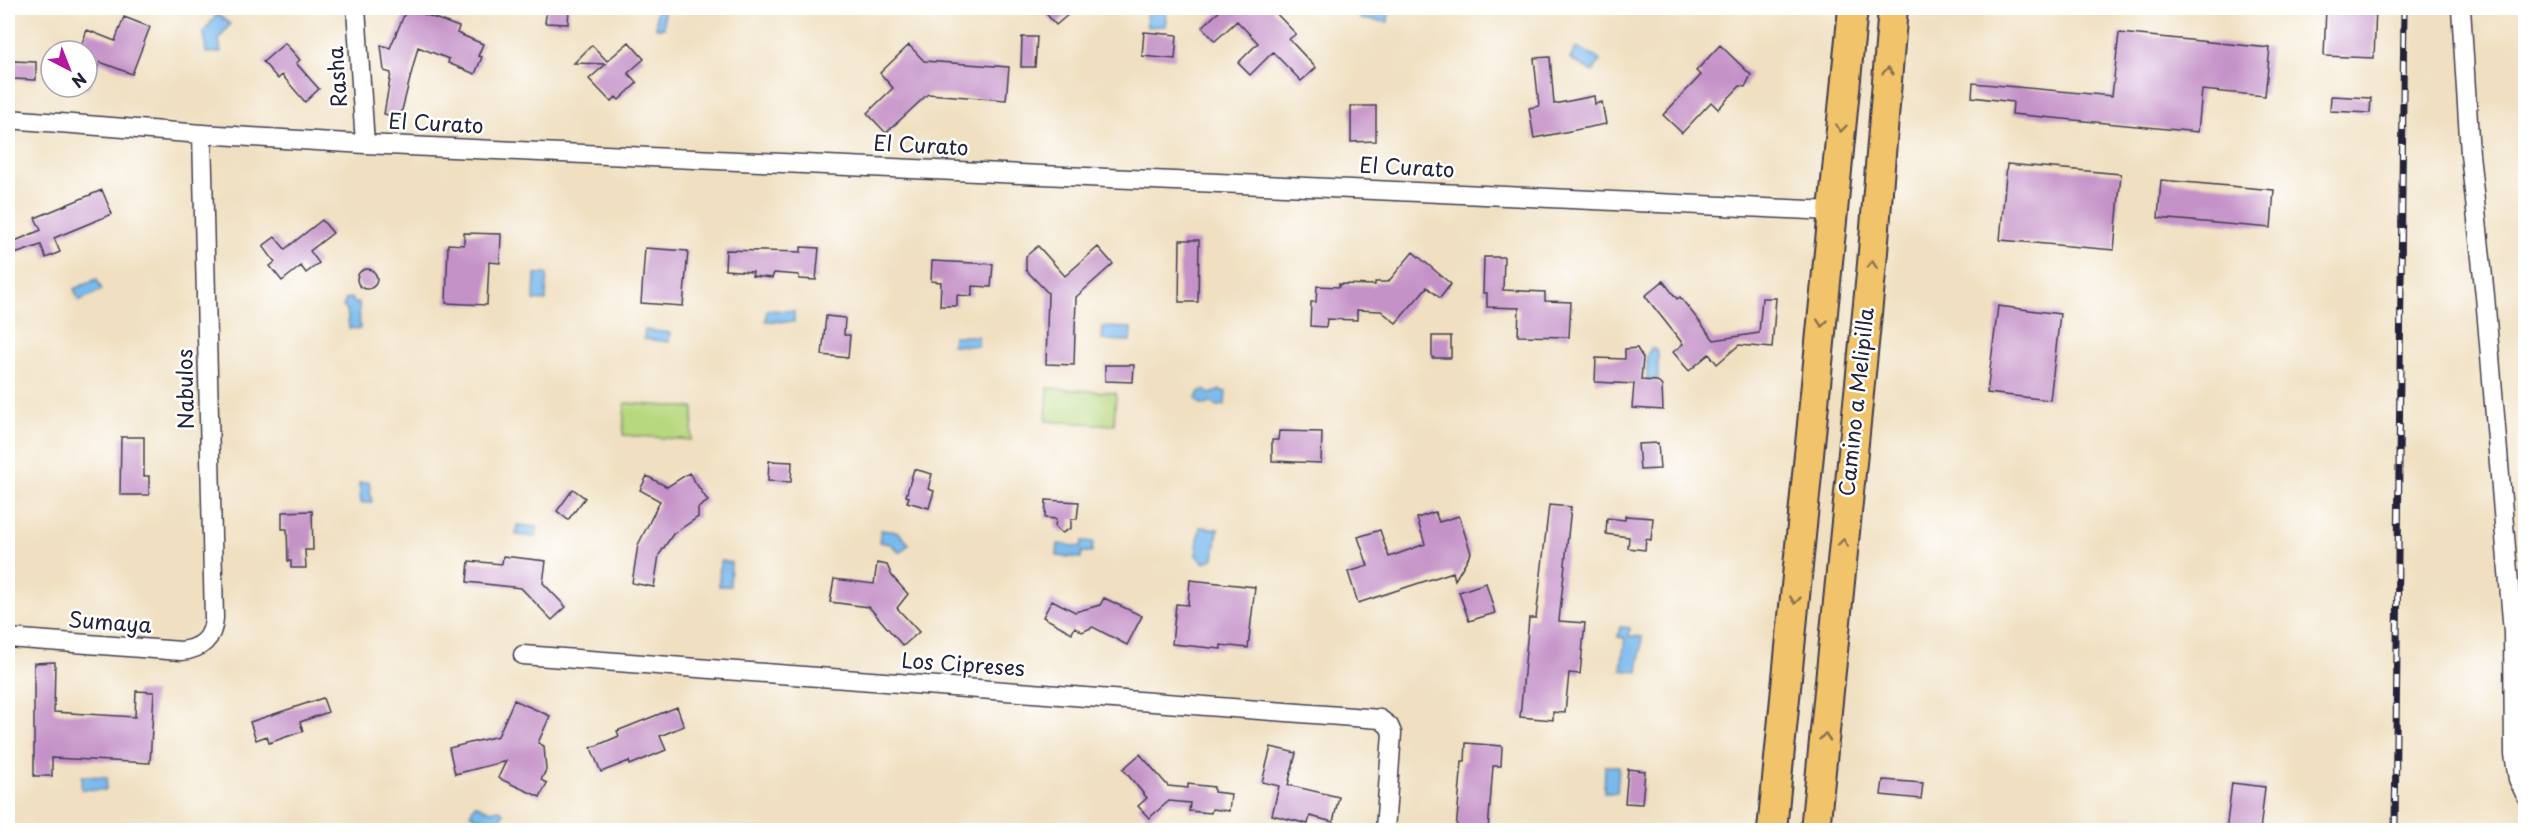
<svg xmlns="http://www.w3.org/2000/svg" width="2533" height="838" viewBox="0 0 2533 838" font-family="'Playpen Sans',sans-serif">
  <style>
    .green { fill: #b7d87f; stroke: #6c7d5d; stroke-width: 1.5 }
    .water { fill: #79baed; stroke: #4e6e94; stroke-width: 1.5 }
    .building { fill: #c492c7 }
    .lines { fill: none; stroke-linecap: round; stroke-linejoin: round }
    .minor-casing { stroke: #413e4f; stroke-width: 21 }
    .primary-casing { stroke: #413e4f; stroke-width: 32 }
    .minor { stroke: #fff; stroke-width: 18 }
    .primary { stroke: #f1c36a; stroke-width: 28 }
    .rail-casing { stroke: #22223b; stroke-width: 7 }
    .rail { stroke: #fff; stroke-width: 4.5; stroke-dasharray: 14; stroke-linecap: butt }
    .oneway { stroke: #8a7252 }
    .labels { text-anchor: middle; stroke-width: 5; stroke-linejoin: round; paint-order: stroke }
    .street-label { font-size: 21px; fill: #22223b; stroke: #fff }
  </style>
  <rect width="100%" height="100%" fill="#fff"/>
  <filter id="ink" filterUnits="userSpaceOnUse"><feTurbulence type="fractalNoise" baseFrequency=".0167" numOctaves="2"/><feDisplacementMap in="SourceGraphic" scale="12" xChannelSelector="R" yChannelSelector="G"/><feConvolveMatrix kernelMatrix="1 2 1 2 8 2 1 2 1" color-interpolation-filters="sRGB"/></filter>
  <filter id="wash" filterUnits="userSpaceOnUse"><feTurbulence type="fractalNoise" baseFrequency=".008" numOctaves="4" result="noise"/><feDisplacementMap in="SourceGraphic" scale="24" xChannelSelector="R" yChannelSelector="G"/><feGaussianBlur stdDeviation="1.35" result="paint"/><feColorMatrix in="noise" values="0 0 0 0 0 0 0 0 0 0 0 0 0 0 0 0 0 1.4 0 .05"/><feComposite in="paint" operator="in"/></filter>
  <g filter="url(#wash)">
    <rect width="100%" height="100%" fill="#f0e0c1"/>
    <path class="green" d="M1048,388l68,5 -2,32 -68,-4z
      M625,403l69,5 -3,32 -68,-5z"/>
    <path class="water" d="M656,8h8v20h-8z
      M1146,8h19l1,18 -19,1z
      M1361,8l28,2 -1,12 -28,-3z
      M217,14l13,10 -11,15 2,13 -15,1 -2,-21z
      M1577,47l23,13 -7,12 -23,-13z
      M535,274h12l-1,27 -12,-1z
      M97,279l5,11 -23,11 -5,-12z
      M351,298l3,5h5l1,26 -11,-1 -2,-18 -4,-3 3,-8z
      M767,310l27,1v11l-28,-1z
      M1103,327l28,1 -1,13 -28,-1z
      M645,330l25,3 -1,9 -25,-3z
      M953,336h25v10l-26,-1z
      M1651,349h4l3,5v25h-11v-24z
      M1204,390l6,4 10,-4 6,2 -1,13 -8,1 -7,-4 -3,3 -8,-2 -3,-5 3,-6z
      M369,482l3,20 -11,1 -2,-20z
      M517,525l20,2 -1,10 -20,-2z
      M1200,527l18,2 -4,29 -10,5 -8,-8z
      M881,530l17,2 11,12 -9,9 -9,-9 -12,-2z
      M1082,541l11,1 -1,10h-10l-1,6 -24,-2 1,-12 23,3z
      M720,561l11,1 -1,24h-11z
      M1620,627l10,1 -1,8 13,1 -4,35 -17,-2 4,-32 -7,-1z
      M1605,766h14l-2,27h-13z
      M82,776l25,1 -1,13 -25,-1z
      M475,804l16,7 8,-2 4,4 -1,4 -8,8 -24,-11z"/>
    <g id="blocks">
      <path class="building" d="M407,8l52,19 -2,6 26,11 -5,12 4,1 -7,17 -27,-11 1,-4 -31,-12 -18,71 -16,-4 7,-41 -7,-2 -3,-26 9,3z
        M547,8h22l-1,16 -23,-1z
        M1041,8h35l-20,17z
        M1223,8h48l25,26 -7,5 27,29 -15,13 -28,-29 -23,23 -12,-12 20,-20 -21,-22 -22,20 -13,-14z
        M2326,8h50l-2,50 -50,-2z
        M124,17l26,10 -18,47 -32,-12 -13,29v-40h-8l8,-21 28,11z
        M1144,32l33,3 -2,24 -33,-3z
        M2119,33l151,15 -5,48 -63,-6 -4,42 -186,-18 1,-12 -41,-5 1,-14 139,13z
        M1022,37h15l-2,30h-14z
        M629,42l15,17 -16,14 9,10 -18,17 -3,-3 -5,5 -22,-23 17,-15 -32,-1 18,-18 15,16z
        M285,43l15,17 -4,3 23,26 -14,13 -23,-27 -4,4 -15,-17z
        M909,45l15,16 85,6 -3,33 -78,-6 -42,39 -19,-20 26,-25 -13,-15z
        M1720,45l31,30 -6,12 -5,-1 -22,23 -7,-7 -29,31 -19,-18 38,-40 -5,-4z
        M1550,57l4,47 40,-8 1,8 7,-2 4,22 -72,14 -5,-30 10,-2 -5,-48z
        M13,61l23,1v18l-24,-1z
        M2331,96l40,2 -1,15 -40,-2z
        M1351,106h25v35l-25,1z
        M2007,164l114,10 -7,76 -114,-10z
        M2161,180l113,10 -3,38 -113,-10z
        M102,190l10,24 -58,24 6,14 -14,6 -5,-13 -29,10 -4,-11 33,-14 -6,-12z
        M322,220l11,13 -23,18 9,12 -13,10 -5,-7 -19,15 -12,-15 5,-4 -12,-16 12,-9 10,12z
        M464,233l37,1 -1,29 -11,-1 -2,43 -41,-2 2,-59 16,1z
        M1180,240h19l-1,62h-19z
        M1038,246l27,30 33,-29 15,17 -37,33 -2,68 -28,-1 2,-71 -22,-23v-14z
        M801,247l18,1 -3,32 -17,-1v-4l-25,-2 -2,5 -20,-2 1,-4 -28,-2 1,-20 75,2z
        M645,248l43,3 -5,55 -42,-3z
        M1413,252l38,32 -11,14 -13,-11 -31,36 -15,-12 -24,-1v10l-30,-1 -1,8 -16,-1 1,-24h5l1,-16 22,1v-3l36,1v-3h13z
        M1484,257h20l-1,33 42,2v9l26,1 -2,35 -51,-1 1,-28 -32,-1v-14h-4z
        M932,261l61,3 -2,23 -19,-1v10l-15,-1v11h-17l1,-24 -10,-1z
        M357 279a10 10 0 1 1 20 0a10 10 0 1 1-20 0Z
        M1663,281l14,18 3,-2 34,43 45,-7 3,-35h14l-4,50 -33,-3 -22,19 -8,-10 -20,17 -16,-19 10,-8 -38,-48z
        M1998,306l62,8 -10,86 -63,-7z
        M826,316l19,2 -1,17h6l-2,23 -26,-3z
        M1432,336h19v22h-19z
        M1637,348l6,10 -2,22 16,1 5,5 1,24 -31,-2 2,-24 -39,-2 1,-24 29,1v-10z
        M1105,365h29l-1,17 -28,-1z
        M1279,431l43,1 -1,31 -49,-2v-21h6z
        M121,437h23v39h5v19h-29z
        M1658,443l2,26 -20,1 -2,-26z
        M769,461l23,1 -1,20 -23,-1z
        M914,469l18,5 -4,15 6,2 -5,17 -22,-6 2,-5 -3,-1z
        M689,473l19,28 -10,7v9l-25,17 -14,21 -5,32 -22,-4 6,-38 22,-44 -20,-11 7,-14 20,11z
        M573,489l12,9 -17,22 -11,-9z
        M1046,500l33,2 -2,17h-6v9l-9,5 -7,-6 1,-8 -11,-1z
        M1549,505l22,2 -12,114 26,2 -5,51 -11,-1 -4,40 -12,-1v8l-33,-3 9,-99h7z
        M312,511l1,39h-8l1,18h-15v-7h-3l-1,-32h-5v-17z
        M1435,512l4,10 20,-6 12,37 -16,27 -2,-8 -95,31 -10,-31 20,-6 -10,-29 22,-7 9,27 36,-13 -8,-26z
        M1625,516l28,2 -2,22 -5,-1 -1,11 -17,-2 1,-11 -23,-3 1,-16 18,2z
        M503,556l43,5 -3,22 23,24 -14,13 -31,-32 -54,-6 2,-21 33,3z
        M877,563l10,2 5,11 16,18 -11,14 22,24 -16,14 -34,-39 -39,-5 4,-23 40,5z
        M1190,580l65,7 -7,61 -27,-3v4l-49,-5 4,-40 12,1z
        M1486,583l9,30 -26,8 -10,-29z
        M1104,598l38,18 -15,29 -34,-18 -11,5 -7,-5 -3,6 -29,-16 9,-17 23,12 25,-7z
        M55,662l-1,50 81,5 1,-26 18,1 -4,71 -98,-5v18h-18v-113z
        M323,698l5,14 -28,10 3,9 -34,12 -2,-7 -11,4 -6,-18z
        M514,700l36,16 -12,27 6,3 2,24 -5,10 6,3 -7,14 -42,-19 8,-17 -51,13 -6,-26 49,-12z
        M677,707l7,19 -24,10 6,14 -36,15 -1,-4 -28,11 -10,-24 28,-12 -2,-5z
        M1466,743l36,3 -1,20h-8l-5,65h-32l6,-70h3z
        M1271,747l25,6 -8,32 51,12 -6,25 -23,-6 -2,8 -36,-9 7,-29 -17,-4z
        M1140,754l28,32 20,2v-4l26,3v5l17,2 -2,17 -17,-2 -1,4 -22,-2 1,-8 -21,-2 -20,17 -11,-12 9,-8 -24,-29z
        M1628,769l17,2 -3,33 -17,-1z
        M1883,780l40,3 -2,16 -40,-4z
        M2232,783l33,4 -5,44h-34z"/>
    </g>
  </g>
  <g filter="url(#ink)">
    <use href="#blocks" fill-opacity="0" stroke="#413e4f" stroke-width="1.5"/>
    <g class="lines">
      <defs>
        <path id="minor" d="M356,8l9,136
          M2461,8l9,146 15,142 28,336 1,122 4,25 8,17
          M8,119l194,15 163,10 1468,67
          M8,638l173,13c20,-2 32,-12 33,-33l-12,-484
          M523,655l857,64 9,7 3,7 -7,97"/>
        <path id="primary" d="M1772,830l81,-822
          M1815,830l57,-566 21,-256"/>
      </defs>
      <use href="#minor" class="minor-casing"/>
      <use href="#primary" class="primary-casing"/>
      <use href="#minor" class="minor"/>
      <use href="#primary" class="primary"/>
      <defs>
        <path id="rail" d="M2395,830l9,-822"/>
      </defs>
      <use href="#rail" class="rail-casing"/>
      <use href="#rail" class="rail"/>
    </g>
    <defs><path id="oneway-chevron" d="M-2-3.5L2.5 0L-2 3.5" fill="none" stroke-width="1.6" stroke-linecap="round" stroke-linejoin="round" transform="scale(1.5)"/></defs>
    <g class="oneway">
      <use href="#oneway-chevron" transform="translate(1888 71) rotate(-85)"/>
      <use href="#oneway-chevron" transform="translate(1841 128) rotate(96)"/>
      <use href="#oneway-chevron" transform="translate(1872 265) rotate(-85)"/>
      <use href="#oneway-chevron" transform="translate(1822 323) rotate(96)"/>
      <use href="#oneway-chevron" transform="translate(1843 543) rotate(-85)"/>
      <use href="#oneway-chevron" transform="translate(1795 600) rotate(96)"/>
      <use href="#oneway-chevron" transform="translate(1825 737) rotate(-85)"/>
    </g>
  </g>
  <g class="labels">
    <g class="street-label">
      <text transform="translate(338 77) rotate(-94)" y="7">Rasha</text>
      <text transform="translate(436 124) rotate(3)" y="7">El Curato</text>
      <text transform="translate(921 146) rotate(3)" y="7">El Curato</text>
      <text transform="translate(1407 168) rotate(3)" y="7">El Curato</text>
      <text transform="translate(186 389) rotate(-91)" y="7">Nabulos</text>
      <text transform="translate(1857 402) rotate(-84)" y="7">Camino a Melipilla</text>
      <text transform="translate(110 623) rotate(4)" y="7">Sumaya</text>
      <text transform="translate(963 665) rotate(4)" y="7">Los Cipreses</text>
    </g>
  </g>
  <rect width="2533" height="838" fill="none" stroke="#fff" stroke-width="30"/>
  <g transform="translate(69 69) rotate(138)"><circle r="28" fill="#ffffff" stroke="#a7a7b1" stroke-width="1.5"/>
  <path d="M0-4.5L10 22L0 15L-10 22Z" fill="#b5179e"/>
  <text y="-9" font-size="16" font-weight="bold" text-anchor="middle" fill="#22223b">N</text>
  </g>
</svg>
